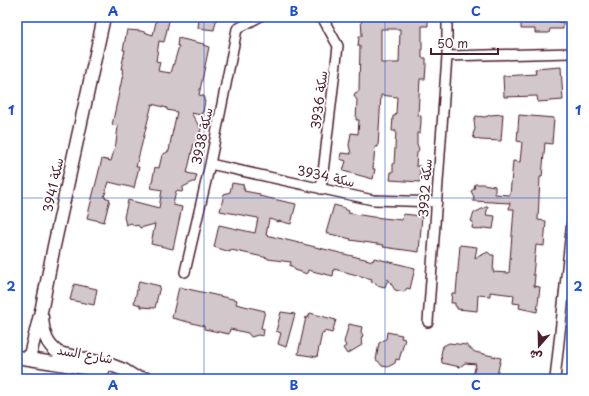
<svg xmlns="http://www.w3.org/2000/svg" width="589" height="396" viewBox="0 0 589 396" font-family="'Playpen Sans','Playpen Sans Arabic',sans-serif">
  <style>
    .building { fill: #d2c7cb; stroke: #4a1f2b; fill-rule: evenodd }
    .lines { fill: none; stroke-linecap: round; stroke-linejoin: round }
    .minor-casing { stroke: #4a1f2b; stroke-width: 12 }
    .tertiary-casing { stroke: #4a1f2b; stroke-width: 15 }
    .minor { stroke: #fff; stroke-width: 9 }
    .tertiary { stroke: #fff; stroke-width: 12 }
    .grid { fill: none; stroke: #1d4ed8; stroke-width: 1; stroke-opacity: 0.55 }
    .labels { text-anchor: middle; stroke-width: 3.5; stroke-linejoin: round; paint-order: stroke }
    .street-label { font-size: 13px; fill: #4a1f2b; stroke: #fff }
    .neatline { fill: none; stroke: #1d4ed8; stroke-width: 1.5 }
    .grid-label { font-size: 13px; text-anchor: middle; font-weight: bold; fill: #1d4ed8 }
  </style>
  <rect width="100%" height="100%" fill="#fff"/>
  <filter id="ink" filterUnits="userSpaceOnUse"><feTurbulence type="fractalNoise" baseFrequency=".025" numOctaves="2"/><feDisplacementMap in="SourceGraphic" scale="8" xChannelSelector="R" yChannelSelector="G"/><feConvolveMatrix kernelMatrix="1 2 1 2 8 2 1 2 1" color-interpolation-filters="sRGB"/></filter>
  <g filter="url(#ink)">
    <path class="building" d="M157,17h13l-6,25 -5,-1 -3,20 4,1 -2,9 13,2 8,-27h-2l1,-8 26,6 -1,1 6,2 -10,48 5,1v5h1l-2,11h-1l-1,3 -10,-2 10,16 -3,11 -4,3 -7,30 10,2 -2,7h-2l-10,5 -1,5 -6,-1 -3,14 9,2 -9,42 -22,-5 4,-20 -15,4 -2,-3 -3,1 -4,-3 -5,2 -2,-8 4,-17 31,8 3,-18 -11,-2 4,-21 4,1 3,-13 7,-4 2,-12 6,-27 -10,-2v-2l-15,-4 -16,63h3l-5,21 -25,-6 -5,15 6,2 -6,23 -17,-4 15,-59 9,2 5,-18 2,-17 -6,-1 11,-51 -1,-1 1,-4h-2l4,-19h-2l4,-20 14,1 12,4z
      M203,17h14l-3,13 -16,-2 1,-9 4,1z
      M361,17h67v9h-6v32h4v8l-1,13h-5l-2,36 3,1v6l-1,11h-3v11l2,5 -2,4 -1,13h4v16l-30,-2 1,-8h2v-8h1l2,-33h-4l1,-15h2l1,-3 1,-16 -16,-2 -3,52h-3l-2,22h2l-2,10 -30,-8 3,-10 -6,-2 1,-6 10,1 -2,-9 2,-12 7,1 1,-14h-3l1,-20 -3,-4 1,-3 4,-2 1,-45h-2l1,-10h3zM381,29h19l-1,34h-18z
      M527,18h30l1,4h5v7h-13l-1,4h-14v-4h-14v-7h6z
      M561,67l2,33 -25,2 -1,-6 -33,1 -1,-21 33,-2 -1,-5z
      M503,114l-2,27 -21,-1 -6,-2 -1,-4 2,-5 -1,-9 2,-4 9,1 5,-2z
      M519,115l35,3 -2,26 -7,-1 -3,34h-2l-2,43 8,1 -2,25 -8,-1 -3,30h2l-1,11 6,1 -3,25 -18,-4 1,-4 -7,-1 1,-8 -24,-3v4l-12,-1 -1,16 -20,-2v-2l-2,-1v-3h-4l1,-10h4l4,-48 17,2 -2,11 13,-6 3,3h3l-1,17 16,1 5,-64h-5l1,-6 -37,-2 1,-4 -3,-6 3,-2 1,-5h8l12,2v8l15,1 3,-34 7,1 2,-20 -5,-1z
      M232,183l12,2 -1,4h2l-1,2 16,3 -1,2 37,8 -5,20 -12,-3v1l-10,-3 -3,16 107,26 1,-3 41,10 -5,21 -3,-1 -3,4 -9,-2 -7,-11 -3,8 -9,-2v-2l-5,-1 1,-3 -38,-10 -1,7 -25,-6 -1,4 -12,-4 -3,-4h-2l1,-4 -23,-3v-1l-37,-8 -1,2 -16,-5 5,-22 36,8 3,-15 -38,-7 4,-17 6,-2z
      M334,205l11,3 -1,1 5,2 -1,2 25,4 29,3 1,-6 19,2 -3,36 -36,-5 1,-2 -34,-5 1,-1 -25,-6z
      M488,206l-2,9 9,1 -2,13 -9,-1 -5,2 -7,-2 1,-6 -2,-1 3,-8z
      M139,281l21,5 -5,22 -14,-1 -1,-2 -6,-2z
      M74,284l23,5 -3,16 -24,-5z
      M179,287l58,13 -1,4 29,7 -4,17 3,1 -1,7 -5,-1 -7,2 -3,-4 -18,-4 -1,5 -25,-5v-3l-32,-8z
      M281,312l14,2 -9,33 -8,-3 3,-11 -5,-2z
      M310,313l26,7 -4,13 -8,-2v3l-2,-1 -5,24 -19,-3 8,-37 2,1z
      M349,324l13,3 -1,5 2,3 -2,5 1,2 -1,1 1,2 -15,9 -4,-6 3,-2 -2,-4z
      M387,332l15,3 -1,3 4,1 -6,21 -3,-1 -1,4 -7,4 -6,-1 -4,-5 -2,-1 3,-17 7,-4z
      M449,343l17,2 9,7 26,6 -5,21h-24l4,-15 -11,-1 -5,4 -18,-4 -1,-9 2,-8z"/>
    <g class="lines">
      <defs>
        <path id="minor" d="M447,56l125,-3
          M210,164l163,36 64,2
          M321,189l17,-143 -16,-29
          M185,272l25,-108 27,-135 22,-12
          M428,322l19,-266v-39
          M555,379l17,-158"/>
        <path id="tertiary" d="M42,317c1,15 4,28 17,36l52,12 13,5 11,7
          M17,357l86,14
          M29,359l13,-52 12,-61 50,-229
          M129,376l18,3"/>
      </defs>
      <use href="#minor" class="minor-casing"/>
      <use href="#tertiary" class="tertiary-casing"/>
      <use href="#minor" class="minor"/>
      <use href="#tertiary" class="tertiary"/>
    </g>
  </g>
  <path class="grid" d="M204,17v362M385,17v362M17,198h555"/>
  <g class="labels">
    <g class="street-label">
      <text transform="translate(319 100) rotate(-83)" y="5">سكة 3936</text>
      <text transform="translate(202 136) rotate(-78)" y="5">سكة 3938</text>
      <text transform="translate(326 176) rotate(12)" y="5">سكة 3934</text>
      <text transform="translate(53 185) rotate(-78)" y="5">سكة 3941</text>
      <text transform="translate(425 188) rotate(-86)" y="5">سكة 3932</text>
      <text transform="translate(85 354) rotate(10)" y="5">شارع السد</text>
    </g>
  </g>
  <rect width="589" height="396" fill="none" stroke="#fff" stroke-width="44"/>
  <g transform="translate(539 346) rotate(200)" stroke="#ffffff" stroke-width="3" paint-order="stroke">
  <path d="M0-3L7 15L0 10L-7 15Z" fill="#4a1f2b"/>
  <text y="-6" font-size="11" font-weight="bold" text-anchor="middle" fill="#4a1f2b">ش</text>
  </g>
  <path d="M431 48v6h67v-6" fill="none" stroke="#4a1f2b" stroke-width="2"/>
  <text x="437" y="48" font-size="12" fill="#4a1f2b" stroke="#ffffff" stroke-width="3" paint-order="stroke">50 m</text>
  <rect x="22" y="22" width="545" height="352" class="neatline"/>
  <g class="grid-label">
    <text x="113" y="16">A</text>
    <text x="294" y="16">B</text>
    <text x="476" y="16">C</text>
    <text x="11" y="115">1</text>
    <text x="578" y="115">1</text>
    <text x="11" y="291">2</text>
    <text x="578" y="291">2</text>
    <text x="113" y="390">A</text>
    <text x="294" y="390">B</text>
    <text x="476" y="390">C</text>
  </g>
</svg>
